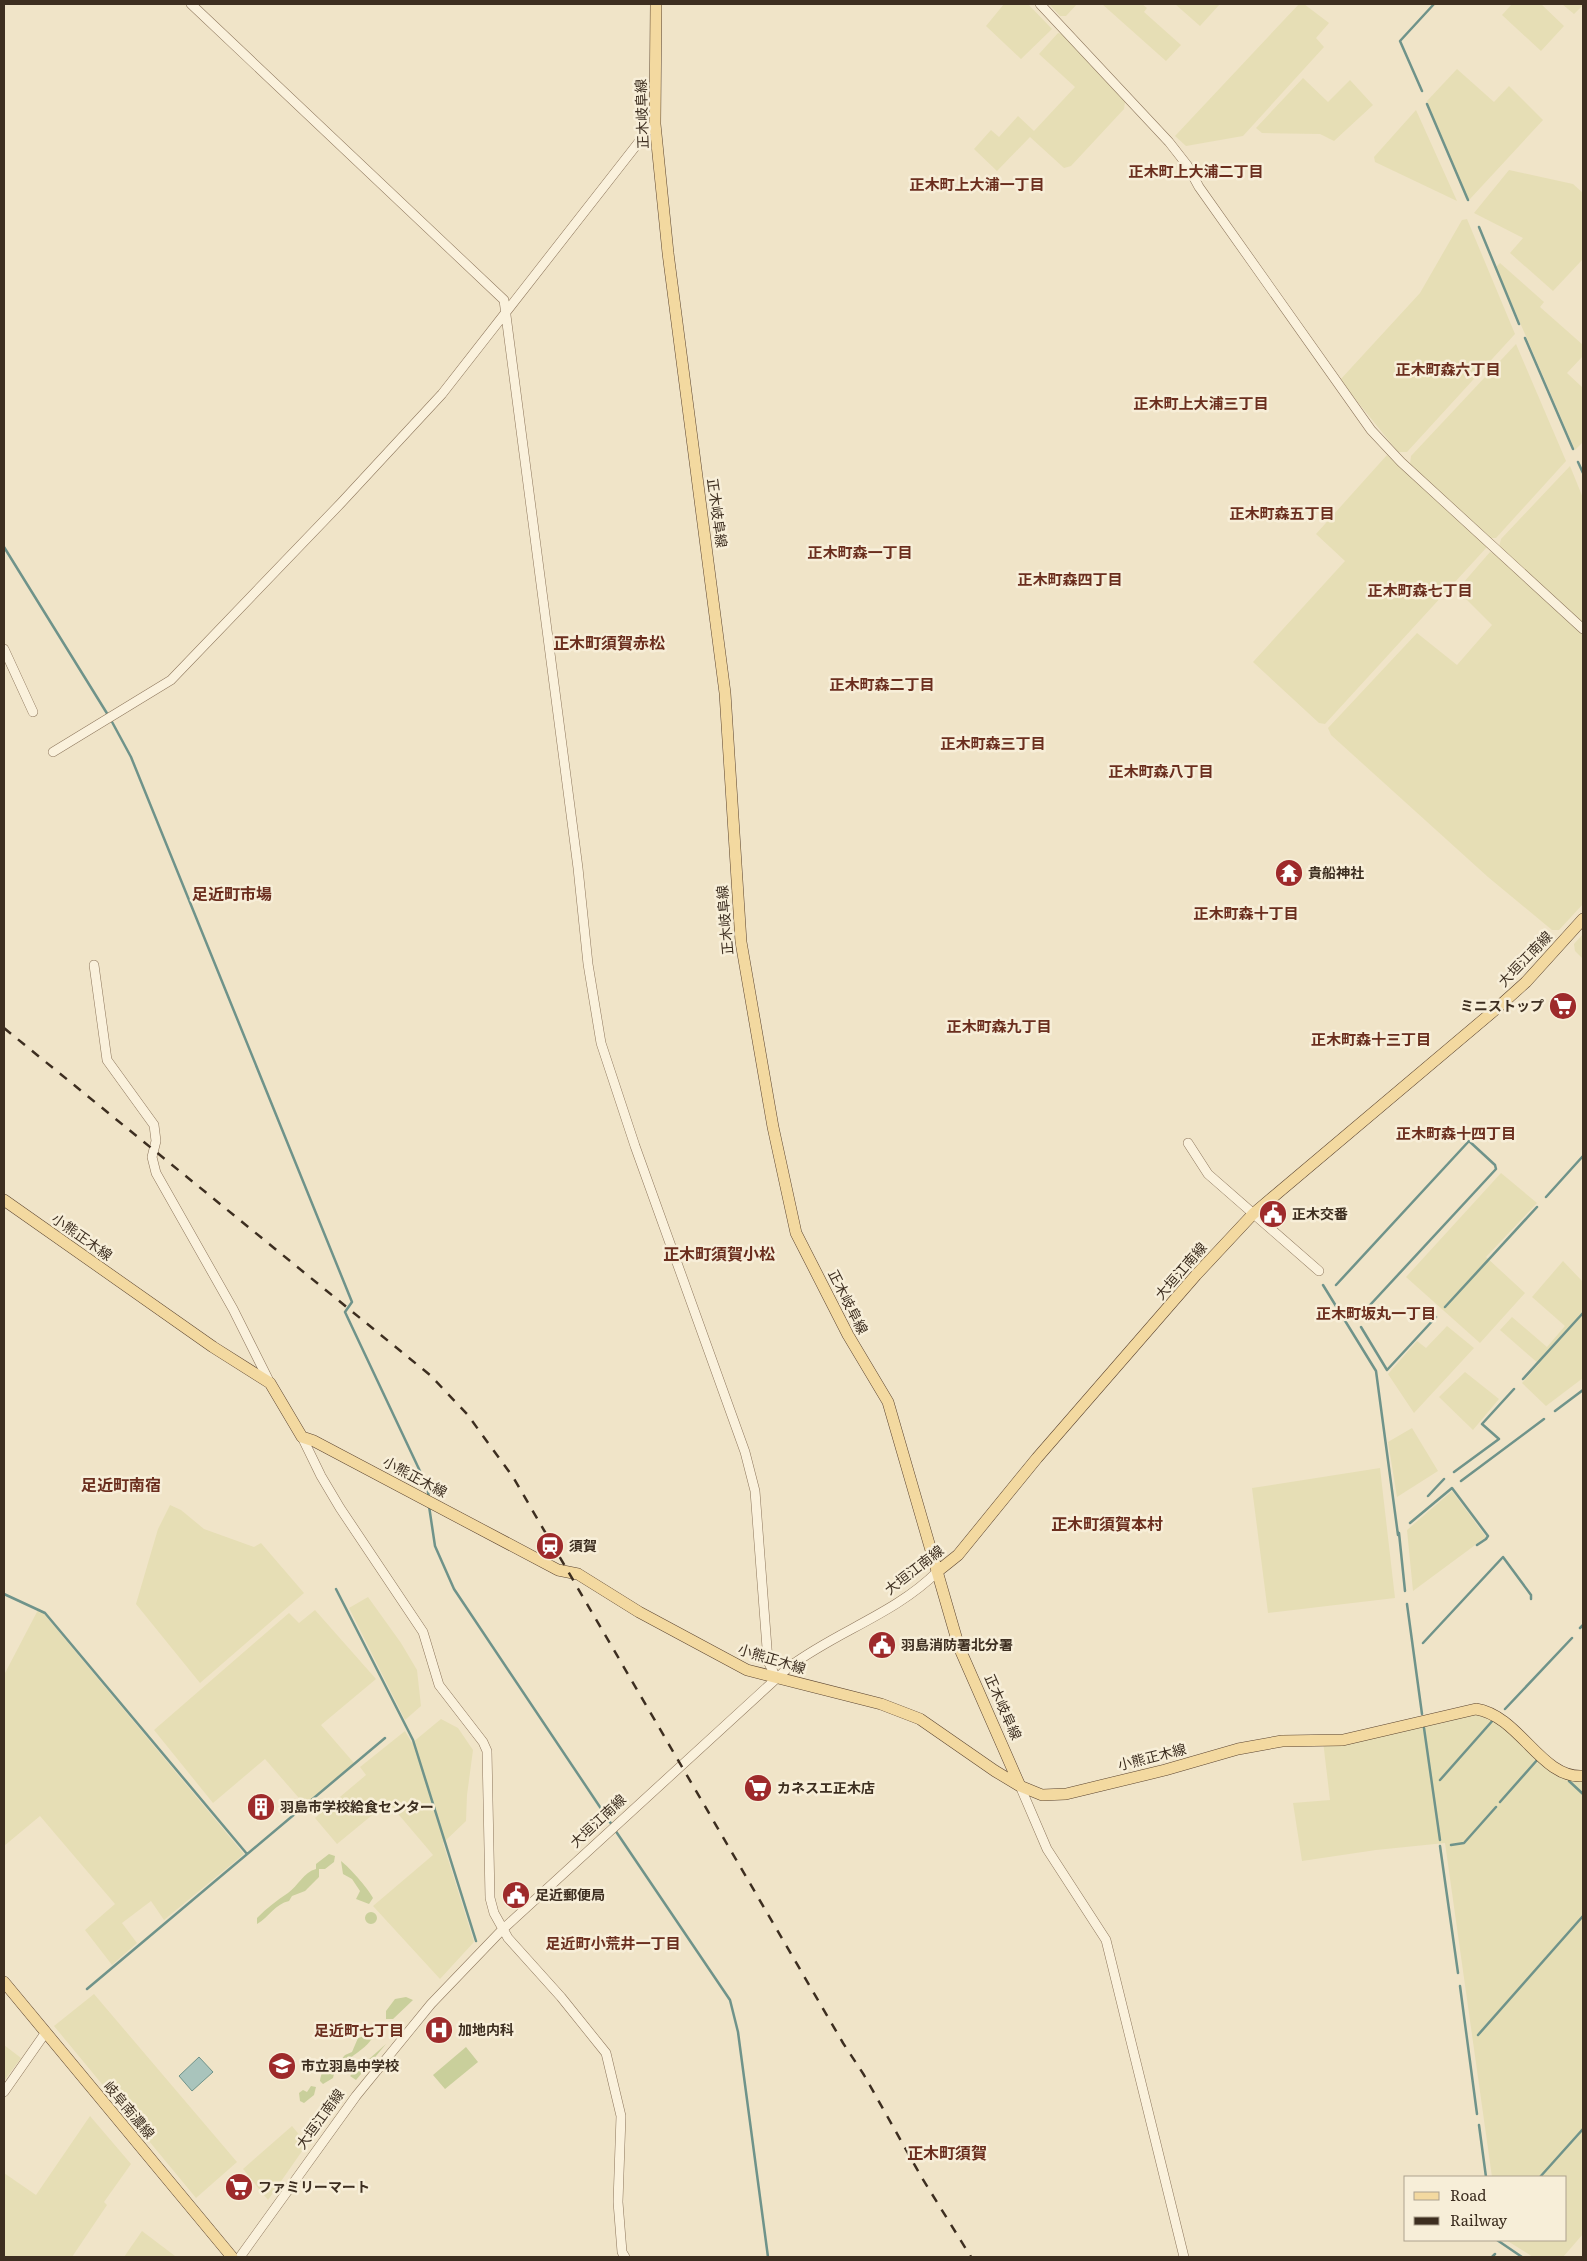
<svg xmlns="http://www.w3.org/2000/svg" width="1587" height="2261" viewBox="0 0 1587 2261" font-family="Literata,'Noto Sans JP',serif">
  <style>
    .farmland { fill: #e6deb5 }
    .green { fill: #c9cf9b }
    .water { fill: #a9c4bc; stroke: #6f938a }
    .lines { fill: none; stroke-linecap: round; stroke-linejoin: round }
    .stream { stroke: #6f938a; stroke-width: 2.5 }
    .minor-casing { stroke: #8d765c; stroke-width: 10 }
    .major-casing { stroke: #5b4430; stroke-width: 12 }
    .minor { stroke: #faf1dc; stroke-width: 9 }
    .major { stroke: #f3d9a0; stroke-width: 11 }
    .rail { stroke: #3d2e20; stroke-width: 2.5; stroke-dasharray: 9 9; stroke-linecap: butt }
    .labels { text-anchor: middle; stroke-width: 5; stroke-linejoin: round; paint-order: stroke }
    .street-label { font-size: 14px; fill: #3d2e20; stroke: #f7eed8 }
    .poi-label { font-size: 14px; font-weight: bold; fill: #3d2e20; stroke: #f7eed8; text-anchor: start }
    .neighbourhood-label { font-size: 15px; font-weight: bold; fill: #6b2e1e; stroke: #f7eed8 }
    .quarter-label { font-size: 16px; font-weight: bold; fill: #6b2e1e; stroke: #f7eed8 }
  </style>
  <rect width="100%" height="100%" fill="#f0e4c8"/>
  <path class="farmland" d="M1004,4h24l24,25 -31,30 -35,-33z
    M1049,4h28l-11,12h-6z
    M1102,4h40l5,4 -3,4 37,33 -15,16z
    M1175,4h45l-20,22z
    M1299,4h5l25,19 -13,15 8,9 -81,89 -57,10 -11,-10z
    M1512,4h29l23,22 -23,25 -39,-36z
    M1562,4h21v1l-9,9z
    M1058,33l4,1 63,68 -1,7 -53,57 -7,2 -34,-31 -33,34 -23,-22 17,-19 8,7 19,-21 16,15 41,-44 -36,-33z
    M1457,69l37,33 15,-16 34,34 -73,79h-4l-39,-98z
    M1303,78l25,24 22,-22 23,25 -39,36 -14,-7 -58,-1 -6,-5z
    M1416,110l41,91 -82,-39 -1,-5z
    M1509,170l64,14 10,9v66l-30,32 -43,-38 13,-15 -49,-25z
    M1467,219l48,115 -108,118h-9l-58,-72 80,-87 42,-73z
    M1500,263l44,39 -4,5 43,38v11l-16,17 16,15v54l-8,8 -79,-183z
    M1516,344l50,117 -70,77h-6l-80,-74 1,-8z
    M1387,455l100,92 -162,177 -6,-1 -66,-61 92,-101 -29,-27z
    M1570,466l13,32v125l-84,-76 2,-8z
    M1490,552l5,2 88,81v269l-24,26h-7l-64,-53 -157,-142 -3,-7 89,-95 40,32 35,-40 -35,-35z
    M1583,934v25l-8,-8 -1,-7z
    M1501,1173l36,30 -51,54 39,36 -45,50 -74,-66z
    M1563,1261l20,21v96l-37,28 -24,-23 17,-19 -39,-34 12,-13 35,30 18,-21 -33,-29z
    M1447,1326l27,22 -60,65 -26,-39 29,-33 9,7z
    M1465,1372l34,27 -26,31 -34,-33z
    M1412,1428l26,43 -41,26 -9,-55z
    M1380,1468l15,130 -127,15 -16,-125z
    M1452,1491l34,46 -73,54 -6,-61z
    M170,1505l11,5 23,19 50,18 7,-4 43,50 -104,90 -64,-79 22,-75z
    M368,1597l33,46 16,27 4,36 -16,14 -56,-112z
    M39,1608l205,246 -80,66 -13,-19 -29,22 15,20 -25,22 -27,-35 30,-26 -75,-88 -36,30v-171z
    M315,1610l61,69 -55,46 33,38 -49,42 -40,-46 -52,44 -59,-73 135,-117 10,10z
    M1489,1711l68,59 26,6v458l-20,23h-30l-27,-17h60v-63h-74l-47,-334 -69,7 -74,11 -9,-58 37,-3 -7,-59z
    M441,1719l17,9 15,22 -6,45 -1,26 -23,22 31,99 -34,37 -67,-73 60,-51 -45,-53 -51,42 -22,-26 51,-43 -6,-8 45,-36 7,12z
    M94,1994l143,168 -41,36 -142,-172z
    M4,2045l17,13 -17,23z
    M90,2116l41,48 -27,38 3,3 -35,52h-68v-84l32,22z
    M292,2126l15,18 -39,56 -25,-31z
    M142,2231l33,25 -1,1h-50z"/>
  <path class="green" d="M329,1854l6,2 -1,6 -9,7h-6v8l-14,14 -13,5 -3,5c-14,3 -20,16 -32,23v-6c10,-10 20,-18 31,-25 10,-7 16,-21 28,-24v-5z
    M341,1861c9,7 26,26 32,37l-4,6 -13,-5 4,-8 -8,-12 -9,-5z
    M365 1918a6 6 0 1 1 12 0a6 6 0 1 1-12 0Z
    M406,1997l7,3 -20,19h-7v-8l9,-12z
    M377,2032c-9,12 -10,14 -23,23 -7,5 -9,11 -19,15l-2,8 -10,6 -3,-3c2,-12 5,-15 17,-17l8,-9 7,-3 6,-14z
    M386,2044l-30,36 -6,-4z
    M466,2047l12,15 -33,27 -12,-14z
    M311,2086l5,1 -2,8 -10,8 -4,-2 -1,-8 4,-3 4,2z"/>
  <path class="water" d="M199,2057l14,15 -21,19 -13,-15z"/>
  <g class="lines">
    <path class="stream" d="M1422,91l-22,-50 34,-37
      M1427,104l41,96
      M1479,227l40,97
      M1525,338l48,111
      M1578,462l5,11
      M4,547l104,168
      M111,720l20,37 221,545 -7,10 82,174 2,12
      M1546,1197l37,-41
      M1323,1285l53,86 22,164
      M1336,1285l133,-144 26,24 1,4 -138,149
      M1445,1307l92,-100
      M1361,1327l26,43 49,-53
      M1523,1379l60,-66
      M1555,1411l28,-21
      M1454,1472l45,-33 -17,-15 32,-35
      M1461,1481l83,-62
      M1428,1496l16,-17
      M429,1506l6,40 19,43 158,236
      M1410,1523l42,-35 36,48 -2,3 -9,6
      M1399,1533l6,58
      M336,1589l77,151 63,201
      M4,1594l41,19 202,241
      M1407,1604l15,110
      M1580,1628l3,-3
      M1423,1643l80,-86 28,38v4
      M1505,1709l67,-71
      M1424,1728l16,112
      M1440,1780l54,-61
      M1569,1781l14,13
      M1500,1802l38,-43
      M615,1830l115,170 8,32 30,225
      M1451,1845l13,-2 32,-36
      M1440,1846l18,127
      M1460,1986l17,128
      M87,1989l298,-251
      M1478,2035l105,-119
      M1479,2125l7,52
      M1540,2177l43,-48
      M1497,2240l25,17
      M1492,2257l3,-3"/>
    <defs>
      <path id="minor" d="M191,4l313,296 74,568 10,96 13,79 34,103 110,306 10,39 13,170 8,17
        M1040,4l129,138 18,23 12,22 172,243 30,32 182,167
        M4,649l29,63
        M53,752l118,-72 170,-177 101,-109 207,-265 6,-5
        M94,965l13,95 47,65 2,16 -4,16 4,16 77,136 37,74
        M1188,1143l20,31 111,97
        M302,1437l19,39 19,32 83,124 16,53 44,57 4,9 3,147 4,15 14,25 53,59 45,56 15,63 -3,86 4,50 3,5
        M1020,1786l27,63 59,91 78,317
        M4,2092l42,-60
        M240,2257l116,-161 75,-92 71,-74 287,-263c48,-36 106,-53 149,-96"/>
      <path id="major" d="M656,4l-1,120 13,129 57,440 16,249 32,185 23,106 52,102 40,67 71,245 61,139
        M4,1200l209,147 57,36 32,54 12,4 244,129 20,4 61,38 108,58 134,34 39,15 75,52 25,15 22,9 24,-1 99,-24 73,-21 44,-8 61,-1 133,-31c44,7 65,70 107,67
        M938,1571l20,-16 79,-97 159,-183 57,-61 243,-205 30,-27 57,-63
        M4,1982l228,275"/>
    </defs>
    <use href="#minor" class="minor-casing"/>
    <use href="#major" class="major-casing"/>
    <use href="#minor" class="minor"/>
    <use href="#major" class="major"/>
    <path class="rail" d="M4,1028l426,347 37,39 46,63 330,566 21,32 58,103 49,79"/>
  </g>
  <defs>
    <symbol id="temple-disc" viewBox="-11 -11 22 22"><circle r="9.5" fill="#9e2a2b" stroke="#f7eed8"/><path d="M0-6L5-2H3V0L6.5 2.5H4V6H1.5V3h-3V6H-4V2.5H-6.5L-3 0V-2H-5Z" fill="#fff"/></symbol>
    <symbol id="supermarket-disc" viewBox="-11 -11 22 22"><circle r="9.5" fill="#9e2a2b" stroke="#f7eed8"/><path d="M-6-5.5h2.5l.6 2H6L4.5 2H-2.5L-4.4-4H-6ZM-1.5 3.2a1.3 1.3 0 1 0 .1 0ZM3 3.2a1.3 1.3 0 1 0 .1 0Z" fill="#fff"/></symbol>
    <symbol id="civic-disc" viewBox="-11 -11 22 22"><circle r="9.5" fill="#9e2a2b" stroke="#f7eed8"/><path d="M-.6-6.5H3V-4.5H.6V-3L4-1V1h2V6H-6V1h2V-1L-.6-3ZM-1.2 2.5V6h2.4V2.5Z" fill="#fff"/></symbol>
    <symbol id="station-disc" viewBox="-11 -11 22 22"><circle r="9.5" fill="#9e2a2b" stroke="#f7eed8"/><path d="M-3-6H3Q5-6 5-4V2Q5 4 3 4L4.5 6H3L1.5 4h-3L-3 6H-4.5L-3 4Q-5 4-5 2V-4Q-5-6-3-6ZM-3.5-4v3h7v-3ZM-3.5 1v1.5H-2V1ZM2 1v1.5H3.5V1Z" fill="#fff"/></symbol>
    <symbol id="building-disc" viewBox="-11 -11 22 22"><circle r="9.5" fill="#9e2a2b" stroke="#f7eed8"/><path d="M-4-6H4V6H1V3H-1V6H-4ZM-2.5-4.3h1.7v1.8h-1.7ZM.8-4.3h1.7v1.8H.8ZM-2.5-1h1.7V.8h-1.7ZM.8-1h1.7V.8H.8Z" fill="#fff"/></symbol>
    <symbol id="hospital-disc" viewBox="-11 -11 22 22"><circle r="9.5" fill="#9e2a2b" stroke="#f7eed8"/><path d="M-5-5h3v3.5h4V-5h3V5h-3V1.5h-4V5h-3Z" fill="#fff"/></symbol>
    <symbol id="school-disc" viewBox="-11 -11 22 22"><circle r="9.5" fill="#9e2a2b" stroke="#f7eed8"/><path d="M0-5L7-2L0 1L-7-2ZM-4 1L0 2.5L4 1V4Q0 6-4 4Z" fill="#fff"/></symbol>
  </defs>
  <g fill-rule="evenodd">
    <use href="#temple-disc" x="1273" y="857" width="32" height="32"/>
    <use href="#supermarket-disc" x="1547" y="990" width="32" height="32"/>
    <use href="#civic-disc" x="1257" y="1198" width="32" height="32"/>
    <use href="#station-disc" x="534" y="1530" width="32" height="32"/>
    <use href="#civic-disc" x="866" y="1629" width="32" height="32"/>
    <use href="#supermarket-disc" x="742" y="1772" width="32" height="32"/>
    <use href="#building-disc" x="245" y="1791" width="32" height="32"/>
    <use href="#civic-disc" x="500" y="1879" width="32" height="32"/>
    <use href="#hospital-disc" x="423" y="2014" width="32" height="32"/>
    <use href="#school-disc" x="266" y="2050" width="32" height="32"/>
    <use href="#supermarket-disc" x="223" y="2171" width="32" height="32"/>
  </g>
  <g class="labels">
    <g class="street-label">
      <text transform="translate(642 114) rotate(-92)" y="5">正木岐阜線</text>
      <text transform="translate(717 513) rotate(82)" y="5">正木岐阜線</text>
      <text transform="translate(725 920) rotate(-95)" y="5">正木岐阜線</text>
      <text transform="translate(1525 959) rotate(-46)" y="5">大垣江南線</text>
      <text transform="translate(82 1237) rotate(35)" y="5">小熊正木線</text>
      <text transform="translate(1181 1271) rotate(-49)" y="5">大垣江南線</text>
      <text transform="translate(848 1302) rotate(63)" y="5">正木岐阜線</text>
      <text transform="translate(415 1477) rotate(28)" y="5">小熊正木線</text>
      <text transform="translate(914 1570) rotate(-38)" y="5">大垣江南線</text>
      <text transform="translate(772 1659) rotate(17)" y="5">小熊正木線</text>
      <text transform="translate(1003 1707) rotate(66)" y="5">正木岐阜線</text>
      <text transform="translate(1152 1757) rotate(-14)" y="5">小熊正木線</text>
      <text transform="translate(598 1821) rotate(-43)" y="5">大垣江南線</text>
      <text transform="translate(129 2110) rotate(50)" y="5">岐阜南濃線</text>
      <text transform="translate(320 2119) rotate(-54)" y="5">大垣江南線</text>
    </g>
    <g class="poi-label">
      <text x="1308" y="878">貴船神社</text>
      <text x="1544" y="1011" text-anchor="end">ミニストップ</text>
      <text x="1292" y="1219">正木交番</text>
      <text x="569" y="1551">須賀</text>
      <text x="901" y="1650">羽島消防署北分署</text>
      <text x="777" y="1793">カネスエ正木店</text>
      <text x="280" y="1812">羽島市学校給食センター</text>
      <text x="535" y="1900">足近郵便局</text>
      <text x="458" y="2035">加地内科</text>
      <text x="301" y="2071">市立羽島中学校</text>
      <text x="258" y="2192">ファミリーマート</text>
    </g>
    <g class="neighbourhood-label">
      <text x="1196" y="177">正木町上大浦二丁目</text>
      <text x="977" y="190">正木町上大浦一丁目</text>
      <text x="1448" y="375">正木町森六丁目</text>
      <text x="1201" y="409">正木町上大浦三丁目</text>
      <text x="1282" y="519">正木町森五丁目</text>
      <text x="860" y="558">正木町森一丁目</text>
      <text x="1070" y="585">正木町森四丁目</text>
      <text x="1420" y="596">正木町森七丁目</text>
      <text x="882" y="690">正木町森二丁目</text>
      <text x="993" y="749">正木町森三丁目</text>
      <text x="1161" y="777">正木町森八丁目</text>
      <text x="1246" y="919">正木町森十丁目</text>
      <text x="999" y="1032">正木町森九丁目</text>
      <text x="1371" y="1045">正木町森十三丁目</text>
      <text x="1456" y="1139">正木町森十四丁目</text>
      <text x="1376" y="1319">正木町坂丸一丁目</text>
      <text x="613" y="1949">足近町小荒井一丁目</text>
      <text x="359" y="2036">足近町七丁目</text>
    </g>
    <g class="quarter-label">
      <text x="609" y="649">正木町須賀赤松</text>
      <text x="232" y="900">足近町市場</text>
      <text x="719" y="1260">正木町須賀小松</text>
      <text x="121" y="1491">足近町南宿</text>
      <text x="1107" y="1530">正木町須賀本村</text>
      <text x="947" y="2159">正木町須賀</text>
    </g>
  </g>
  <rect width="1587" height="2261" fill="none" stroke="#3d2e20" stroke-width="10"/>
  <rect x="1404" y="2176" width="162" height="65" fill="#f7eed8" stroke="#ada18e"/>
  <rect x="1414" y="2192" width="25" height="8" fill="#f3d9a0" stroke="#ada18e"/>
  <text x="1450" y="2201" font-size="15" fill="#3d2e20">Road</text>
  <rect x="1414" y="2217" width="25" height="8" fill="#3d2e20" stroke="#ada18e"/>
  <text x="1450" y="2226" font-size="15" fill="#3d2e20">Railway</text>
</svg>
